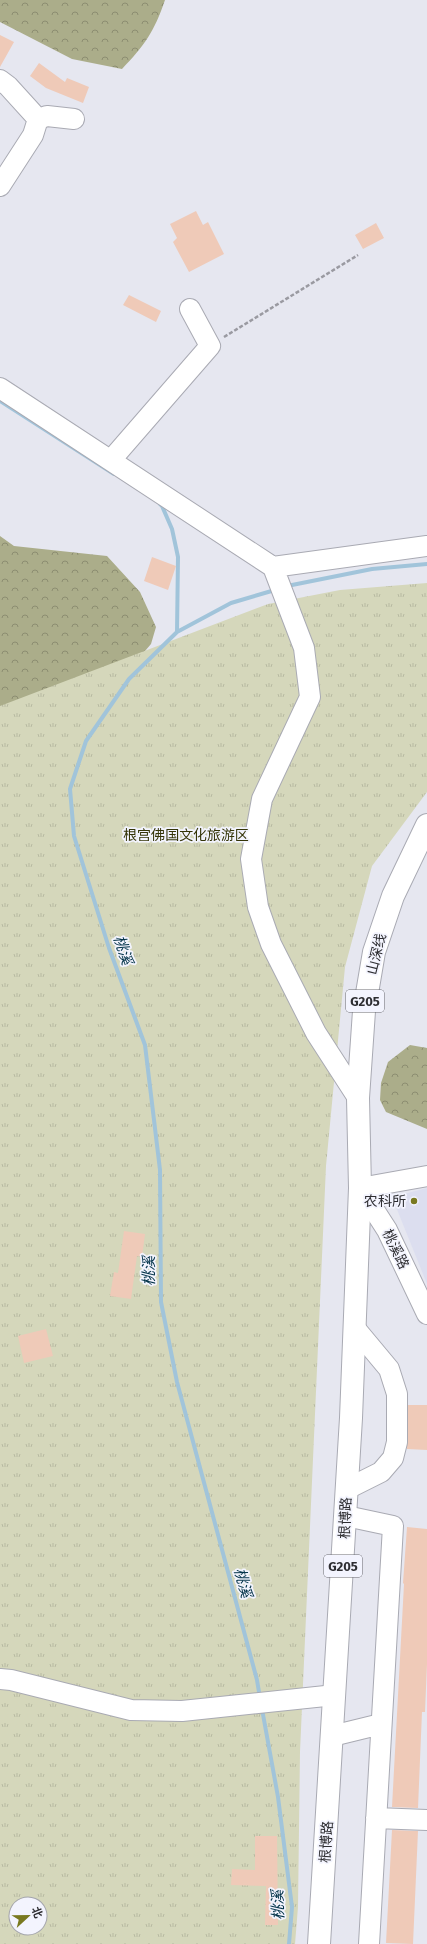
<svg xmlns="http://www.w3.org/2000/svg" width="427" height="1944" viewBox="0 0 427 1944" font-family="'Fira Sans','Noto Sans SC',sans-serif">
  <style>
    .built { fill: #dcdeef }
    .forest { fill: url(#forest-crowns) }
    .park { fill: url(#park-tufts); fill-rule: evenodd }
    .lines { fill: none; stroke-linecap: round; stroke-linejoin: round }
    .stream { stroke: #a1c4da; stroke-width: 4 }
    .building { fill: #efcab8 }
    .minor-casing { stroke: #a9aab3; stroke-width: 22 }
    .highway-casing { stroke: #a9aab3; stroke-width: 24 }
    .path { stroke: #9a9aa1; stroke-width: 2.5; stroke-dasharray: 4 2; stroke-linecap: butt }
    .minor { stroke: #fff; stroke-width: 20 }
    .highway { stroke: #fff; stroke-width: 22 }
    .poi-dot { fill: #797920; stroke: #f3f4fe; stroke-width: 1.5 }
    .labels { text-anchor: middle; stroke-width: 3.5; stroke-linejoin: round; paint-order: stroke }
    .shield { fill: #f3f4fe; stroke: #69696f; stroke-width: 1 }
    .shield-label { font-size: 13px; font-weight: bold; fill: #2e2e32 }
    .park-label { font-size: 14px; fill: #343407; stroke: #f3f4fe }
    .street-label { font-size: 14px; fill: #2e2e32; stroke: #f3f4fe }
    .poi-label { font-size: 14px; fill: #2e2e32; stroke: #f3f4fe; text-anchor: end }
    .water-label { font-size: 15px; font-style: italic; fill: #023248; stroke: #f3f4fe }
  </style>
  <defs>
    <pattern id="forest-crowns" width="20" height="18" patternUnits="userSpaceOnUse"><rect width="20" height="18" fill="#abad8a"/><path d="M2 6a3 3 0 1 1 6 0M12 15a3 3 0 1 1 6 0" fill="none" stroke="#8c8d71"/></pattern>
    <pattern id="park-tufts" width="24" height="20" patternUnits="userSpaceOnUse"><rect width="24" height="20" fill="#d5d7bb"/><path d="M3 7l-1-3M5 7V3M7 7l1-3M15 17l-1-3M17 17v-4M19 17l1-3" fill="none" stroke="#b7b9a1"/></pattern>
  </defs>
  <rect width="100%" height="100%" fill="#e6e7f0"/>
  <path class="built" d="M427,1188v96l-35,-87z"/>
  <path class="forest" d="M0,0h165c-11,32 -20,45 -43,69l-50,-10 -72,-37z
    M0,536l14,10 93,10 33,36 16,35 -5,17 -29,34 -122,419z
    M410,1045l17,3v81l-41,-17 -6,-12 1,-17 7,-21z"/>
  <path class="park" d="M427,583v209l-55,74 -27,101 -19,199 -26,586 -2,155 -3,37h-295v-1238l268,-102 72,-14zM16,1904h24v24h-24z"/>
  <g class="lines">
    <path class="stream" d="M0,401l114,73
      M160,504l2,2 10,23 6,28 -1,75
      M287,586l85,-17 55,-5
      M260,1698l-3,-18 -80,-298 -16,-80 -1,-132 -15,-125 -36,-97 -35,-112 -4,-47 16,-48 43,-62 48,-47 54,-29 44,-13
      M262,1709l16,88 14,110 -3,37"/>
  </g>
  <path class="building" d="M0,35l14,7 -14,25z
    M39,63l26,19 2,-4 22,9 -6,16 -37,-15 -16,-12z
    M196,211l7,14 5,-3 16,32 -35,18 -16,-30 4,-4 -7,-14z
    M376,223l8,15 -21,11 -8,-14z
    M129,295l32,16 -5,11 -33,-17z
    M152,557l24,9 -8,24 -24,-9z
    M124,1231l21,3 -3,23 -5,-1 -6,43 -21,-3 4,-24 4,1z
    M46,1329l7,27 -29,7 -6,-27z
    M408,1405h19v45l-20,-1z
    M407,1527l20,2v135l-2,48h-3l-4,96 -26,-1 12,-223 -1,-1z
    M392,1830l26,1 -5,113 -27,-1z
    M255,1836h22l1,89h-13l1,-39 -35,-1 1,-16 23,1z"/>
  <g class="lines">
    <defs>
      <path id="minor" d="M0,80l8,6 30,33 9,-3 27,3
        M0,186l33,-51 5,-16
        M0,388l273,179 31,81 6,49 -48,102 -11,60 7,48 13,37 45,89 42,65
        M111,460l99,-114 -20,-37
        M273,567l154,-21
        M427,1176l-67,12 27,42 40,84
        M347,1489l34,-17 12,-14 4,-16v-48l-8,-25 -35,-42
        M346,1516l47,10 -24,418
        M0,1679l11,1 120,30 51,1 153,-16
        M332,1736l49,-12
        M376,1818l51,2"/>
      <path id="highway" d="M319,1944l32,-526 9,-230 -2,-90 6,-87 10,-59 19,-56 34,-71"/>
    </defs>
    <use href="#minor" class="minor-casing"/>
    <use href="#highway" class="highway-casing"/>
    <path class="path" d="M224,337l134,-82"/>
    <use href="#minor" class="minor"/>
    <use href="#highway" class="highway"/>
  </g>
  <circle class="poi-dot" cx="414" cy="1201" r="4"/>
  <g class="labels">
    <g class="shield">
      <rect x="346" y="990" width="38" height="22" rx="3"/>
      <rect x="324" y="1555" width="38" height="22" rx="3"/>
    </g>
    <g class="shield-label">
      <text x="365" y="1006">G205</text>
      <text x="343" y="1571">G205</text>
    </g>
    <g class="park-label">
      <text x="186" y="840">根宫佛国文化旅游区</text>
    </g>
    <g class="street-label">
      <text transform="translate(376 954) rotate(-76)" y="5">山深线</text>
      <text transform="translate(396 1249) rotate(64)" y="5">桃溪路</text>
      <text transform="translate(345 1518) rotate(-87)" y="5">根博路</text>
      <text transform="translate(326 1842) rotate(-86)" y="5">根博路</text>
    </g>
    <g class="poi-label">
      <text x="406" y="1206">农科所</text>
    </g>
    <g class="water-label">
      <text transform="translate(123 950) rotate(71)" y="5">桃溪</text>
      <text transform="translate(149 1271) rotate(-90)" y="5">桃溪</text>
      <text transform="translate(243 1583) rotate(75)" y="5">桃溪</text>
      <text transform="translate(278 1905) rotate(-92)" y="5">桃溪</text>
    </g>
  </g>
  <g transform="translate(28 1916) rotate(68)"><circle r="19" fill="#f3f4fe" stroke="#a4a5ac"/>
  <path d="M0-3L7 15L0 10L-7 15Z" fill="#797920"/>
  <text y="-6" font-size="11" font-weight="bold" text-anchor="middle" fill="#2e2e32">北</text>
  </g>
</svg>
